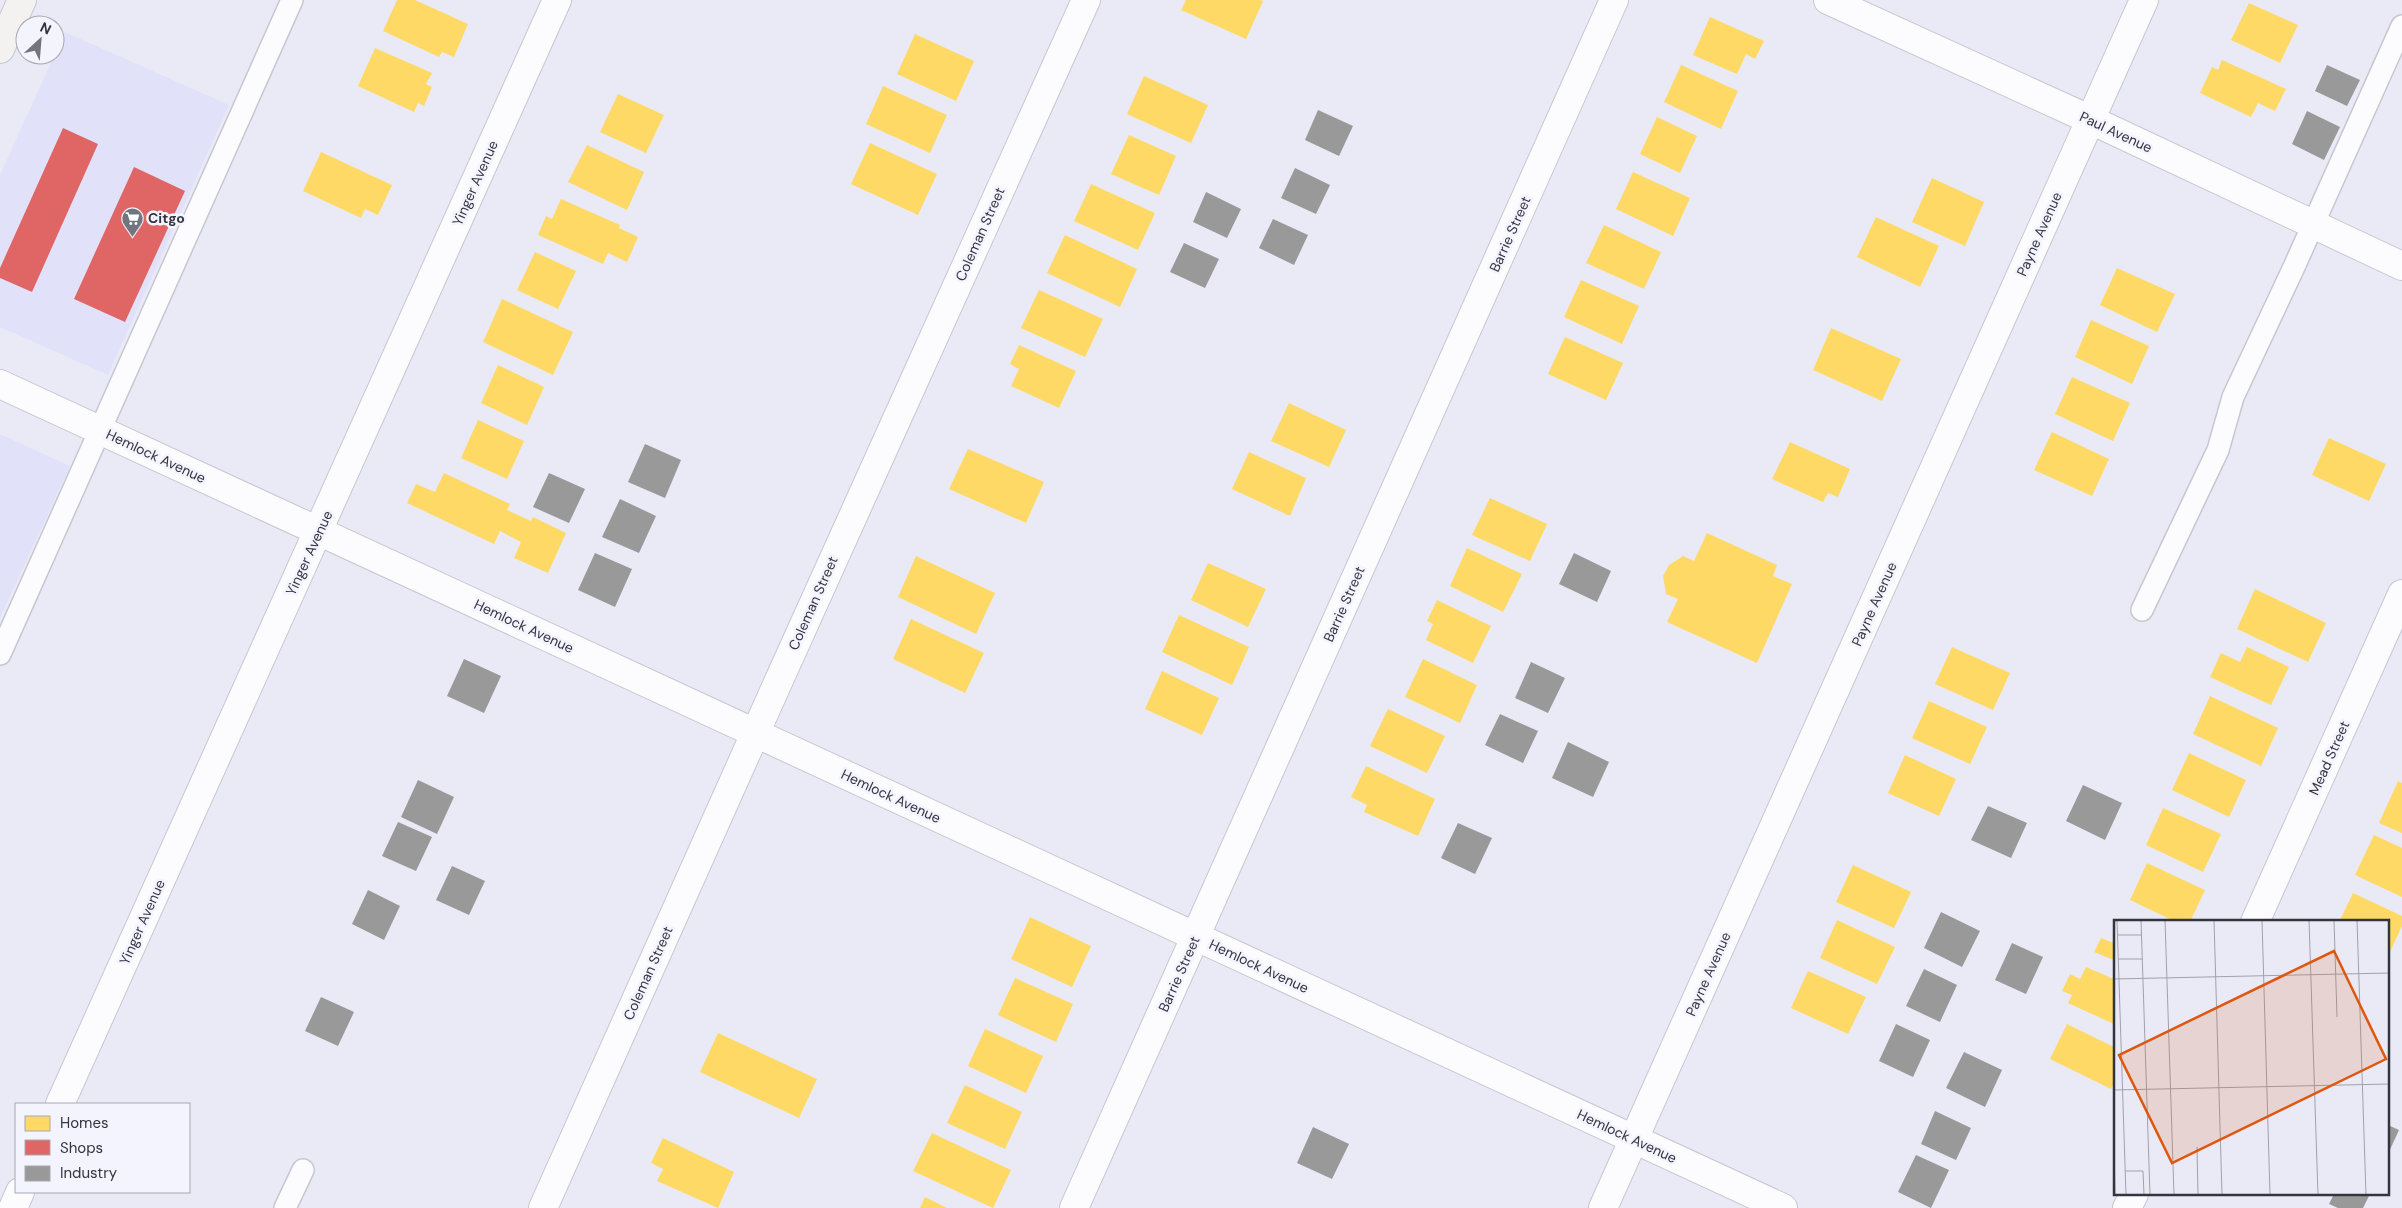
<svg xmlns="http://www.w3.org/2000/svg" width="2402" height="1208" viewBox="0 0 2402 1208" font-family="'DM Sans',sans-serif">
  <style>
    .built { fill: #e1e2fa }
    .homes { fill: #ffd966 }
    .shops { fill: #e06666 }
    .industry { fill: #999 }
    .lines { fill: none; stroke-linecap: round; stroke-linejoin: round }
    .lane-casing { stroke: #c6c7d1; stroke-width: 24 }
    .street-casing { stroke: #c6c7d1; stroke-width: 30 }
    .secondary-casing { stroke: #c6c7d1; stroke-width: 30 }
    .lane { stroke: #fcfcfe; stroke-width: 21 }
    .street { stroke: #fcfcfe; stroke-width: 28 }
    .secondary { stroke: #f3f2f1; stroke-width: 28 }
    .labels { text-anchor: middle; stroke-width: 5; stroke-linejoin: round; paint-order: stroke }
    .street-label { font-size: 14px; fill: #33343e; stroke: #f3f4fe }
    .poi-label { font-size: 14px; font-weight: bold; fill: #33343e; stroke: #f3f4fe; text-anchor: start }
    .inset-road { fill: none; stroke: #a0a1ac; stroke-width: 1 }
    .view { fill: #df570e; fill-opacity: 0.15; stroke: #df570e; stroke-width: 2.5 }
    .inset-edge { fill: none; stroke: #33343e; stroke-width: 2.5 }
  </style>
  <rect width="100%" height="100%" fill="#e9eaf5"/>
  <path class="built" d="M65,32l164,73 -121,270 -108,-48v-152z
    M0,434l70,32 -70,152z"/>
  <path class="homes" d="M397,0h18l53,24 -14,33 -12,-5 -3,5 -56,-26z
    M1186,0h74l3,1 -17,38 -65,-29z
    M2249,3l49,22 -18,38 -49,-23z
    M1710,17l54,24 -9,18 -9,-5 -9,20 -44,-19z
    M915,34l59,27 -18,40 -59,-27z
    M375,48l57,25 -6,11 6,3 -8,19 -6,-3 -4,9 -56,-26z
    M2222,60l64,29 -11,22 -17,-8 -7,14 -51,-24 12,-26 6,3z
    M1681,65l57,26 -17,38 -57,-27z
    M1144,76l64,29 -17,38 -64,-29z
    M883,86l64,29 -17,38 -64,-29z
    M618,94l46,21 -18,38 -46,-21z
    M1657,117l40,19 -17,37 -40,-19z
    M1129,135l47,21 -17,39 -48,-21z
    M870,143l67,31 -19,41 -67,-31z
    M587,145l57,27 -17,38 -59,-28z
    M321,152l71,33 -14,30 -13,-6 -4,9 -58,-27z
    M1633,172l57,26 -17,38 -57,-27z
    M1932,178l52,24 -19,44 -53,-24z
    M1091,184l64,29 -17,37 -64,-29z
    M561,199l59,26 -1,3 19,9 -11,25 -19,-9 -5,11 -65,-29 8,-19 6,3z
    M1876,217l63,29 -19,41 -63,-30z
    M1604,225l57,27 -17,37 -58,-26z
    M1065,235l72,34 -17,38 -73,-34z
    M535,252l41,19 -18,38 -41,-19z
    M2117,268l58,26 -18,38 -57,-27z
    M1581,280l58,26 -17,38 -58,-27z
    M1039,290l64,29 -18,38 -64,-29z
    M502,299l71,33 -20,43 -70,-33z
    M2091,320l58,26 -17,38 -57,-27z
    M1831,328l70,31 -19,42 -69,-31z
    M1565,337l58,26 -17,37 -58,-26z
    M1019,345l57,26 -17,37 -48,-22 8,-17 -9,-5z
    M498,365l46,22 -17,38 -46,-22z
    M2072,377l58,26 -17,38 -58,-27z
    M1289,403l57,27 -17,37 -58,-26z
    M478,420l46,21 -17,38 -46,-21z
    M2052,432l57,27 -17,37 -58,-26z
    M2329,438l57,26 -17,37 -57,-26z
    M1790,442l60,27 -12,28 -10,-4 -5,9 -51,-23z
    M968,449l76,33 -18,41 -77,-34z
    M1249,452l57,26 -16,38 -58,-27z
    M444,473l66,31 -3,6 24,11 2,-4 33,16 -18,40 -34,-15 7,-16 -21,-11 -6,13 -87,-41 9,-19 19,8z
    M1490,498l57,26 -17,37 -58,-26z
    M1707,533l70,32 -4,11 19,8 -35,79 -90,-41 11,-23 -12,-5 -3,-18 6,-11 14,-9 11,5z
    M1467,548l55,26 -19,38 -53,-26z
    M916,556l79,37 -19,41 -78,-37z
    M1208,563l58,26 -18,38 -57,-27z
    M2255,589l71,34 -18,39 -71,-33z
    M1437,600l54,26 -18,37 -47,-23 7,-16 -6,-3z
    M1179,615l70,32 -17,38 -70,-33z
    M911,619l73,34 -19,40 -72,-34z
    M1952,647l58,26 -17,37 -58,-26z
    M2247,647l42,20 -18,38 -61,-28 11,-24 19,9z
    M1423,659l54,26 -17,38 -55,-26z
    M1162,671l57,27 -17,37 -57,-26z
    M2210,696l68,32 -17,38 -68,-32z
    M1929,701l58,26 -17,37 -58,-26z
    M1388,709l57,27 -18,37 -57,-27z
    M2189,753l57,27 -17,37 -57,-27z
    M1905,755l51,24 -17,37 -51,-23z
    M1366,766l69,33 -17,37 -54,-24 3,-7 -16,-8z
    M2398,781l4,2v50l-23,-10z
    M2163,808l58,26 -18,38 -57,-27z
    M2374,835l28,13v49l-47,-22z
    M2147,863l58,27 -15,32h-14l-46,-22z
    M1853,865l58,27 -17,36 -58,-26z
    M2353,893l49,23v10l-14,30v-34h-49z
    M1030,917l61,29 -19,41 -61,-28z
    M1837,920l58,27 -18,37 -57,-26z
    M2101,938l13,5 2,-4v22l-22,-9z
    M2086,967l30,13v45l-48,-22 4,-8 -10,-4 8,-17 10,5z
    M1808,971l58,26 -18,37 -57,-26z
    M1015,978l58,26 -17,38 -58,-27z
    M2067,1024l49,24v32l-5,9 -61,-30z
    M985,1029l58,27 -17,37 -58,-27z
    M718,1033l99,46 -18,39 -99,-46z
    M965,1085l57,27 -17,37 -58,-26z
    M932,1133l79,37 -18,38 -80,-37z
    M663,1138l71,34 -16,36 -61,-27 6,-12 -12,-6z
    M925,1197l22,11h-27z"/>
  <path class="shops" d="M63,128l35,16 -66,148 -32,-14v-10z
    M134,167l51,24 -60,131 -51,-23z"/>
  <path class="industry" d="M2327,65l33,15 -13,26 -32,-15z
    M1318,110l35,16 -14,30 -34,-16z
    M2307,111l33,16 -16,33 -32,-16z
    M1295,168l35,17 -14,29 -35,-16z
    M1206,192l35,17 -14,29 -34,-16z
    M1273,219l35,16 -14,30 -35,-17z
    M1184,243l35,16 -14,29 -35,-16z
    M645,444l36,16 -16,38 -37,-16z
    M549,473l36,16 -16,34 -36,-16z
    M620,499l36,17 -17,37 -37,-16z
    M595,553l37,16 -17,38 -37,-17z
    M1574,553l37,18 -14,31 -38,-18z
    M464,659l37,17 -17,37 -37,-17z
    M1531,662l34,16 -17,35 -33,-15z
    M1500,714l38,17 -15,32 -38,-18z
    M1568,742l41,20 -16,35 -41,-19z
    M418,780l36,17 -17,37 -36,-17z
    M2083,785l39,18 -17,37 -39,-19z
    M1988,806l39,17 -16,35 -40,-18z
    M398,822l34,15 -16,34 -34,-15z
    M1458,823l34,15 -17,36 -34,-16z
    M452,866l33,15 -16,34 -33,-15z
    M368,890l32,16 -16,34 -32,-16z
    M1941,912l39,19 -18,36 -38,-19z
    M2012,943l31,14 -17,37 -31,-14z
    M1924,969l33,16 -17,37 -34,-16z
    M321,997l33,15 -16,34 -33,-15z
    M1896,1024l34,16 -17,37 -34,-16z
    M1964,1052l38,18 -17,37 -39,-19z
    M1935,1111l36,17 -15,32 -35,-16z
    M2388,1125l11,5 -11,24z
    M1313,1127l36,17 -17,35 -35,-16z
    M1916,1155l33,15 -18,38 -33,-16z
    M2334,1194h36l-7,14h-25l-9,-4z"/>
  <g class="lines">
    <defs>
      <path id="lane" d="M2142,610l76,-160 15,-53 61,-130 108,-241
        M0,654l292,-654
        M285,1208l18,-38"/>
      <path id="street" d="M1828,0l263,120 311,146
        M0,384l1783,824
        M2255,922l147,-328
        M60,1104l497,-1104
        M13,1208l7,-16
        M543,1208l232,-519 311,-689
        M1074,1208l540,-1208
        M1603,1208l541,-1208
        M2127,1208l7,-14"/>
      <path id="secondary" d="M0,49l22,-49"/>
    </defs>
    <use href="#lane" class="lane-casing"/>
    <use href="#street" class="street-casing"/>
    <use href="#secondary" class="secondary-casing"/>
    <use href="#lane" class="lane"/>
    <use href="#street" class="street"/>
    <use href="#secondary" class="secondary"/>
  </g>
  <defs>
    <symbol id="supermarket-pin" viewBox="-11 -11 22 30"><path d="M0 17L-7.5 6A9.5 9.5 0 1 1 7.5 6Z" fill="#73747e" stroke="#f3f4fe"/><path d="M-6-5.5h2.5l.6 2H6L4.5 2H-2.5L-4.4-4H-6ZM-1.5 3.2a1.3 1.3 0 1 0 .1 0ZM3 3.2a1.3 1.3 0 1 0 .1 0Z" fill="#fff"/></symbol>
  </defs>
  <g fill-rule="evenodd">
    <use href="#supermarket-pin" x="120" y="206" width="25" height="34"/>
  </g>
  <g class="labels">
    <g class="street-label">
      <text transform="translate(2116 132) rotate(25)" y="5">Paul Avenue</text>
      <text transform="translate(475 183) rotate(-66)" y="5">Yinger Avenue</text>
      <text transform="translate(980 234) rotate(-66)" y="5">Coleman Street</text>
      <text transform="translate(1510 234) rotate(-66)" y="5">Barrie Street</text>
      <text transform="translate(2039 234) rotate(-66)" y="5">Payne Avenue</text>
      <text transform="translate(156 456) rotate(25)" y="5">Hemlock Avenue</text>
      <text transform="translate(309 553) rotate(-65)" y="5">Yinger Avenue</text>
      <text transform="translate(813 603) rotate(-66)" y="5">Coleman Street</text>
      <text transform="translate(1344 604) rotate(-66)" y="5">Barrie Street</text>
      <text transform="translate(1874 604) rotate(-66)" y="5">Payne Avenue</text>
      <text transform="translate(524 626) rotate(25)" y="5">Hemlock Avenue</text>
      <text transform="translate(2329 758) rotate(-66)" y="5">Mead Street</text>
      <text transform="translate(891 796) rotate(25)" y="5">Hemlock Avenue</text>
      <text transform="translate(142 922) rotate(-66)" y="5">Yinger Avenue</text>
      <text transform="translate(1259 966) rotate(25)" y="5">Hemlock Avenue</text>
      <text transform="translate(648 973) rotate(-66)" y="5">Coleman Street</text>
      <text transform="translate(1179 974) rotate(-66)" y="5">Barrie Street</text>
      <text transform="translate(1708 974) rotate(-66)" y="5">Payne Avenue</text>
      <text transform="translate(1627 1136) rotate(25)" y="5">Hemlock Avenue</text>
    </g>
    <g class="poi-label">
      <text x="148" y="223">Citgo</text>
    </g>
  </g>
  <g transform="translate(2114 920)">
    <rect width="275" height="275" fill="#e9eaf5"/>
    <path class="inset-road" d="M3,0l9,275M27,0l9,275M51,0l9,275M100,0l8,275M148,0l8,275M195,0l9,275M220,0l3,97M243,0l9,275M3,15h25M4,39h25M0,59l275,-6M0,170l275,-6M83,227l1,48M0,228l1,47M11,251h18l1,24"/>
    <path class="view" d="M220,31l52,108 -214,104 -53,-108z"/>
    <rect width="275" height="275" class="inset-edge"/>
  </g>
  <rect x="15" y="1103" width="175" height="90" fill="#f3f4fe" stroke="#a6a7b1"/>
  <rect x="25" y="1116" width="25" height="15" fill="#ffd966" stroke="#a6a7b1"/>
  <text x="60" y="1128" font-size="15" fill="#33343e">Homes</text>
  <rect x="25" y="1140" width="25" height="15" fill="#e06666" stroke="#a6a7b1"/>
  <text x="60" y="1153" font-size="15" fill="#33343e">Shops</text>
  <rect x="25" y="1166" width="25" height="15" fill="#999999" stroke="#a6a7b1"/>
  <text x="60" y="1178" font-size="15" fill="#33343e">Industry</text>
  <g transform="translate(40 40) rotate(26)"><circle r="24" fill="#f3f4fe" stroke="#a6a7b1"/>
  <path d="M0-4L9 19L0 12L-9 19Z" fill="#73747e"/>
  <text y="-8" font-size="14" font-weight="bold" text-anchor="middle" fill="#33343e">N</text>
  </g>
</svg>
